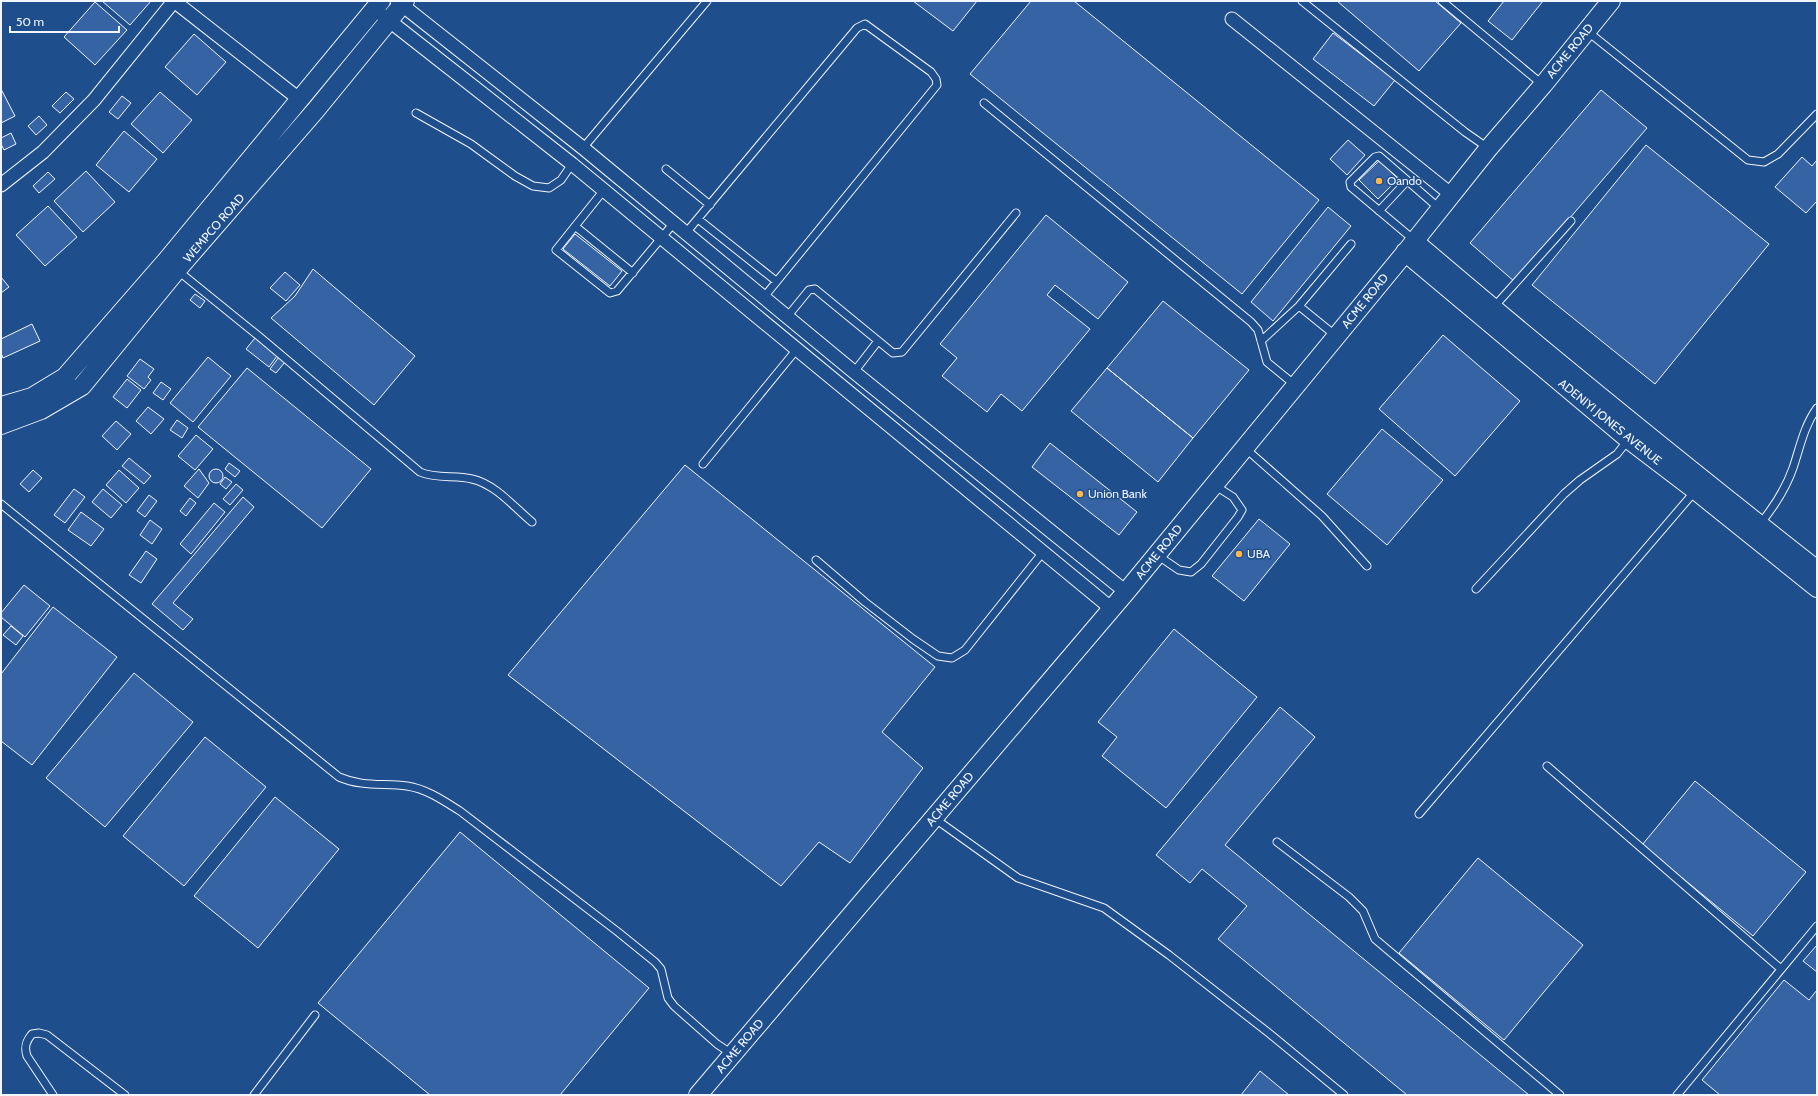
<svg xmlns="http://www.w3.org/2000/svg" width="1818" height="1096" viewBox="0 0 1818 1096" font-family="Cabin,sans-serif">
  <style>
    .building { fill: #3563a3; stroke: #f2f6ff }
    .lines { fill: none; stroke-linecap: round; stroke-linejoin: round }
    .lane-casing { stroke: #f2f6ff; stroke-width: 9 }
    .street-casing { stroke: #f2f6ff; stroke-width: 15 }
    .secondary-casing { stroke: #f2f6ff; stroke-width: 20 }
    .lane { stroke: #1f4e8c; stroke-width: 7 }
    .street { stroke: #1f4e8c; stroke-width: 13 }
    .secondary { stroke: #1f4e8c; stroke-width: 18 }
    .poi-dot { fill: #ffb74d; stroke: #1f4e8c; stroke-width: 1.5 }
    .labels { text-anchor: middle; stroke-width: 3; stroke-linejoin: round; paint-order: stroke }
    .street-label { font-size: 12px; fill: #f2f6ff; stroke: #1f4e8c }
    .poi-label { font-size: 12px; fill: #f2f6ff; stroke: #1f4e8c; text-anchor: start }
  </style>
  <rect width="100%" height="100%" fill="#1f4e8c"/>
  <path class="building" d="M102,1h49l-21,24z
    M913,1h64l-24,30z
    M1031,1h43l245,199 -77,94 -272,-220z
    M1337,1h98l26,22 -42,48z
    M1504,1h39l-31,39 -24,-19z
    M95,2l32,28 -32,35 -31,-28z
    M1333,33l62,47 -21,26 -61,-47z
    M194,34l32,28 -29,33 -32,-28z
    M1,89l14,27 -14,7z
    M1601,90l46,38 -132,154 -45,-39z
    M66,92l8,7 -14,14 -8,-7z
    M160,92l32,28 -29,33 -32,-29z
    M122,96l9,7 -13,16 -9,-7z
    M39,116l8,9 -11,10 -8,-9z
    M124,131l33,28 -28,33 -33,-27z
    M11,133l5,11 -12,6 -3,-6v-6z
    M1348,140l17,15 -18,20 -17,-16z
    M1646,145l123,99 -114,140 -123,-99z
    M1802,157l10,9 5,-6v41l-11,12 -31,-26z
    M1380,160l18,19 -20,20 -19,-19z
    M86,171l29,31 -32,30 -29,-31z
    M48,172l7,7 -16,14 -6,-7z
    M48,206l29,31 -32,29 -29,-31z
    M1328,207l23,19 -78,95 -22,-19z
    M1046,215l82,67 -30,37 -43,-34 -8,10 43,34 -68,82 -21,-17 -14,18 -45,-36 15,-18 -17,-14z
    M575,234l47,37 -12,15 -47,-37z
    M313,269l102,87 -41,49 -103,-87 24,-22z
    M285,272l15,13 -14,16 -16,-13z
    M1,277l8,10 -8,6z
    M195,294l10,7 -5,7 -10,-8z
    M1163,301l86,69 -56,68 -86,-70z
    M32,324l8,17 -37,17 -2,-5v-14z
    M1443,335l77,66 -65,75 -76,-67z
    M255,338l22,18 -8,11 -23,-18z
    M208,357l23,19 -38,46 -23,-19z
    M279,357l6,5 -9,11 -6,-4z
    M140,359l14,10 -6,8 3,3 -7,9 -17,-13z
    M247,368l124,101 -49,59 -124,-101z
    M1107,368l86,70 -35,44 -87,-71z
    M127,379l14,11 -14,18 -14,-11z
    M161,382l10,7 -8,11 -10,-7z
    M148,407l16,12 -13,15 -15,-13z
    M177,420l11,8 -6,10 -12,-8z
    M116,421l15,13 -14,16 -15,-14z
    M1382,429l61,51 -56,65 -60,-51z
    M196,435l17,14 -18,21 -17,-14z
    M1050,443l87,69 -18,23 -87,-68z
    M129,458l22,18 -7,8 -22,-18z
    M229,463l11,8 -5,6 -10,-8z
    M685,465l250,202 -53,65 41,36 -73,95 -31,-21 -38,44 -273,-211z
    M209 476a7 7 0 1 1 14 0a7 7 0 1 1-14 0Z
    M199,469l10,14 -11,15 -14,-12z
    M33,470l9,8 -13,14 -9,-8z
    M119,470l20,18 -13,15 -20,-18z
    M225,477l7,5 -6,7 -6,-5z
    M236,484l7,6 -13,15 -7,-6z
    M74,489l11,8 -20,26 -11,-8z
    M103,489l19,16 -11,13 -19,-16z
    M149,495l8,6 -12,16 -8,-6z
    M243,497l11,10 -81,96 20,16 -10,11 -31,-26z
    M190,498l6,5 -10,13 -6,-5z
    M214,503l11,9 -34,42 -11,-10z
    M81,512l23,17 -13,17 -23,-16z
    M1259,519l31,25 -46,57 -32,-25z
    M150,520l12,9 -10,15 -12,-9z
    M146,551l11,8 -16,24 -12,-8z
    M24,585l26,21 -25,31 -24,-20v-4z
    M53,607l64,50 -85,108 -31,-24v-67z
    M11,626l12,10 -7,9 -13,-10z
    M1174,629l83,68 -91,111 -64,-52 15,-19 -19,-15z
    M134,673l59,49 -88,105 -59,-49z
    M1280,707l35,30 -90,108 304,250h-122l-189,-156 29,-33 -45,-37 -12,14 -34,-28z
    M205,737l61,50 -82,99 -61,-50z
    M1695,781l111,91 -53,64 -111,-91z
    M275,797l64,52 -81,99 -64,-52z
    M460,832l189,156 -89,107h-130l-112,-92z
    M1478,858l105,87 -79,95 -105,-87z
    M1817,945v27l-14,-11z
    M1784,980l25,20 8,-10v105h-97l-18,-15z
    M1260,1071l29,24h-48z"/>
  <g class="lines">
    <defs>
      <path id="lane" d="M1302,1l163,131 23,16
        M1442,1l101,84
        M1587,31l161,129 16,2 14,-8 39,-40
        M984,103l267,219 7,8 9,32 28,23
        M416,113l55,31 44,32 18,10 16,2 12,-8 11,-16
        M583,148l124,-147
        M666,169l44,36
        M604,190l-48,60 54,43 7,-2 56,-67
        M1379,211l28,-30
        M698,219l78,62
        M575,226l58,47
        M685,234l172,-206 8,-4 66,48 5,7 1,6 -173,212
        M1414,240l-63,-53 -1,-5 25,-25 4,-1 61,53
        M177,270l84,68 159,134c16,7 35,3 52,7 23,5 42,28 60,43
        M1299,306l37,30
        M1493,308l78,-87
        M787,317l22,-27 6,-1 78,64 9,-1 114,-139
        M1261,341l38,-35 52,-62
        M854,372l24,-31
        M1245,448l77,68 45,50
        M703,464l94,-115
        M1,504l338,273c23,10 44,6 68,9 20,3 37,15 53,25l158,121 37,30 6,7 7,29 6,8 43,38 15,10
        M1760,524c13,-16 26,-36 33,-56 7,-21 11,-42 24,-60
        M1157,555l22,15 12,2 10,-8 37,-47 4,-7 -9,-13 -19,-12
        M816,560l49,42 48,37 25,17 14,2 13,-8 78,-98
        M1476,589l88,-95 16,-14 37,-26 11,-14
        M1547,766l234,203
        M1419,814l277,-324
        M934,818l84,60 86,30 65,47 101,79 74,61
        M1277,842l72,55 14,14 12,28 185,156
        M53,1095l-26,-39c-3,-9 -1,-15 5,-22l7,-1 8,2 78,60
        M254,1095l61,-80
        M1677,1095l140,-169"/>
      <path id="street" d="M174,1l125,98
        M397,1l186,147 271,224 272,220
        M382,15l190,149 540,445
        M1232,19l220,176
        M1,185l42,-33 51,-52 80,-99"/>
      <path id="secondary" d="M1414,241c132,113 267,222 403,329
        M1405,252l223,187 67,51 122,98
        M1,406l31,-9 33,-20 101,-116 215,-260
        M1,425l40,-15 41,-24 95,-116 138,-159 90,-110
        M698,1095l428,-503 283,-344 79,-99 55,-64 68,-84"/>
    </defs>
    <use href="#lane" class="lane-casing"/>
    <use href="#street" class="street-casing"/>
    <use href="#secondary" class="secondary-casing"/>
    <use href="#lane" class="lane"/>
    <use href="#street" class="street"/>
    <use href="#secondary" class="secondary"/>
  </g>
  <g class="poi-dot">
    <circle cx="1379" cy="181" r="4"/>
    <circle cx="1080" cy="494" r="4"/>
    <circle cx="1239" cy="554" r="4"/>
  </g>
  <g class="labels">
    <g class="street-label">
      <text transform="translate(1570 51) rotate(-51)" y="4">ACME ROAD</text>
      <text transform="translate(214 228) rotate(-49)" y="4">WEMPCO ROAD</text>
      <text transform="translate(1365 301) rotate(-51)" y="4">ACME ROAD</text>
      <text transform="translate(1610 422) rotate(39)" y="4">ADENIYI JONES AVENUE</text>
      <text transform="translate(1159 552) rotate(-51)" y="4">ACME ROAD</text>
      <text transform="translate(950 799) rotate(-50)" y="4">ACME ROAD</text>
      <text transform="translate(740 1046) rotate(-50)" y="4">ACME ROAD</text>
    </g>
    <g class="poi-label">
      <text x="1387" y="185">Oando</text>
      <text x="1088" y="498">Union Bank</text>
      <text x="1247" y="558">UBA</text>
    </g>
  </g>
  <rect width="1818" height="1096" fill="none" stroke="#f2f6ff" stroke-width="4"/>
  <path d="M10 26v6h109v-6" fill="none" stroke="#f2f6ff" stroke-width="2"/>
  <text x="16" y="26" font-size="12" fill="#f2f6ff" stroke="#1f4e8c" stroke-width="3" paint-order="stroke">50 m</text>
</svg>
